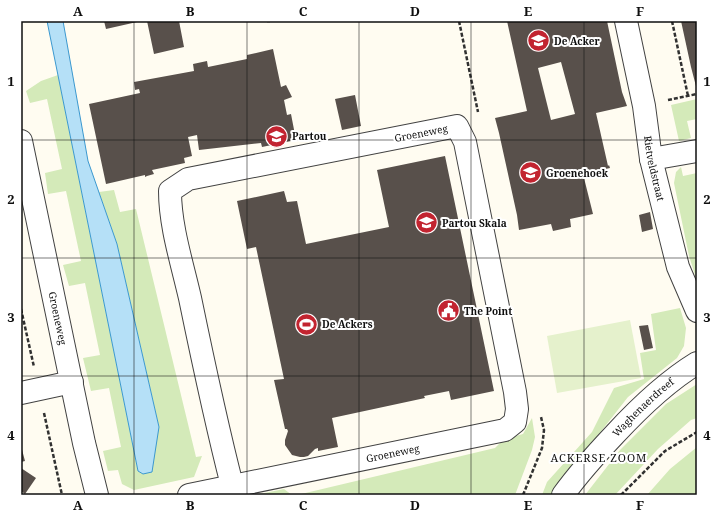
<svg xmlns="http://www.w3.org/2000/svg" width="718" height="516" viewBox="0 0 718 516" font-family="'Noto Serif',serif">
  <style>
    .green { fill: #d4eab9 }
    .pitch { fill: #e5f1cc }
    .water { fill: #b5e0f7; stroke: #3b98cf }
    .building { fill: #58504b; fill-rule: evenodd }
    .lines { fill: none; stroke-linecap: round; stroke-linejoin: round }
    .minor-casing { stroke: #424242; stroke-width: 24 }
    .path { stroke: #313131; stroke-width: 2.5; stroke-dasharray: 4 2; stroke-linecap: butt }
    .minor { stroke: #fff; stroke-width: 22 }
    .grid { fill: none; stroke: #0f0f0f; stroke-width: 1; stroke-opacity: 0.55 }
    .labels { text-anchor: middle; stroke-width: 4; stroke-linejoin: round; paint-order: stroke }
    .poi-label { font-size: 10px; font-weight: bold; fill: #0f0f0f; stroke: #fff; text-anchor: start }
    .street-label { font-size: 10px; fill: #0f0f0f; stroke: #fff }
    .neighbourhood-label { font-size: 11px; letter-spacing: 1px; fill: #0f0f0f; stroke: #fff }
    .neatline { fill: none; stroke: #0f0f0f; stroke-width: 1.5 }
    .grid-label { font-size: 13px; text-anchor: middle; font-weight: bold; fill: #0f0f0f }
  </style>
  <rect width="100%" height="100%" fill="#fffcf1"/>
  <path class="green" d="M58,75l80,396 5,3 16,-47 -42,-183 -18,-52 15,-2 6,22 16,-3 60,248 6,-1 -8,21 -60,13 -12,-6 -4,-14 -10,1 -5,-20 18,-4 -12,-59 -18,3 -8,-33 17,-3 -15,-72 -16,3 -6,-21 18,-4 -15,-70 -18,3 -3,-21 17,-4 -15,-70 -17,4 -4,-12 15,-10z
    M697,99v20l-10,2 4,17 -12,3 -8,-36z
    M681,167l2,9 14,-3v108l-8,-25 -15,-73 2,-11z
    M680,308l6,20 -2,18 -7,12 -49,39 -77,98h-9l5,-13 45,-50 22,-44 30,-9 -4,-26 16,-3 -5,-36z
    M697,384v34l-6,2 -33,29 -43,46h-30l35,-45 46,-46z
    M532,418l3,19 -3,13 -17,45h-218l198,-47 9,-9 19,-5z
    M697,447v48h-50l23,-26z
    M284,489l8,6h-37z"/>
  <path class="pitch" d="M630,320l11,58 -84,15 -10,-57z"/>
  <path class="water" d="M47,21h16l25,140 29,83 42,183 -7,45 -9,2 -5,-3z"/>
  <path class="building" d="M104,21h33v1l-31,7z
    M147,21h32l5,26 -30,7z
    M507,21h100l15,71 5,14 -31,7 12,53 1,-1 1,3 -27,6 10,40 -23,5 1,8 -18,4 -2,-7 -32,6 -2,-15 -18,-82 -4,-15 32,-7zM561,62l14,52 -24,6 -13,-52z
    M681,21h16v69l-6,-23z
    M273,49l8,38 5,-2 6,12 -8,3 3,15 4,-1 5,26 -34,7 -1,-4 -62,7 -2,-15 -9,2 4,19 -8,2 1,5 -33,7 2,4 -7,2 -2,1v-2l-39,9 -17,-80 51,-11 -1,-4 -4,1 -1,-8 60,-11 -1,-7 14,-3 1,6 39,-8v-4z
    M355,95l6,31 -19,4 -7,-31z
    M445,156l49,235 -43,9 -2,-9 -25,5 1,2 -93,20 6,29 -20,4v-3l-3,1 -7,7 -4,1h-4l-8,-2 -7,-10v-5l3,-9 -1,-2h-2l-11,-49 10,-1 -28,-132 -9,2 -10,-48 47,-10 3,11 10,-1 9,43 83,-17 -12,-57z
    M650,212l3,17 -11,3 -3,-17z
    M648,325l5,23 -9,2 -5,-24z
    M21,446l4,15 -4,1z
    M21,468l15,10 -11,16 -4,-3z"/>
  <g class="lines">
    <defs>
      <g id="minor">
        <path id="s1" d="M626,21l18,85 7,53 27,108 19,44"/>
        <path id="s2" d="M21,141l63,302 13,52"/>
        <path d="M651,159l46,-8"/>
        <path d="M21,393l51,-11"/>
        <path id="s3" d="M189,495l316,-65 10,-8 2,-13 -2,-17 -50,-250 -8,-16 -269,53 -18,12c0,35 12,72 20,107 13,63 26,125 42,187"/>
        <path id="s4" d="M563,495c16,-22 34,-42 52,-61 25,-27 51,-52 82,-71"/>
      </g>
    </defs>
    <use href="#minor" class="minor-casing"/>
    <path class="path" d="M267,21h3
      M459,21l19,91
      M672,21l16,75
      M668,100l29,-6
      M21,309l13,58
      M44,413l18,82
      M523,495l19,-47 2,-18 -3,-13
      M621,495l44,-44 32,-19"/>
    <use href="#minor" class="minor"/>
  </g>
  <path class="grid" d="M134,21v474M247,21v474M359,21v474M471,21v474M584,21v474M21,140h676M21,258h676M21,376h676"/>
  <defs>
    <symbol id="school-disc" viewBox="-11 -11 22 22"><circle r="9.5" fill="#c22430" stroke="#fff"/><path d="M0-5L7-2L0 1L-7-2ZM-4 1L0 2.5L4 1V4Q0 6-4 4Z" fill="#fff"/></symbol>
    <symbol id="civic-disc" viewBox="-11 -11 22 22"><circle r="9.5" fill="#c22430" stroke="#fff"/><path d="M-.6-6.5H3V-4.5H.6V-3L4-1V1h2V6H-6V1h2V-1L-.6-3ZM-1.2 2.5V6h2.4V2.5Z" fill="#fff"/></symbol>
    <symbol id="stadium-disc" viewBox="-11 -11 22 22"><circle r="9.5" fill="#c22430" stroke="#fff"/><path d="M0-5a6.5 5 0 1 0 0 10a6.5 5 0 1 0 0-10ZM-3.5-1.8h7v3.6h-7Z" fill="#fff"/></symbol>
  </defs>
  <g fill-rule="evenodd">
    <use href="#school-disc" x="526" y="28" width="25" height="25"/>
    <use href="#school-disc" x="264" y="124" width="25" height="25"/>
    <use href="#school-disc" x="518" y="160" width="25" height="25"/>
    <use href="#school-disc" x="414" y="210" width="25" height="25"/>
    <use href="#civic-disc" x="436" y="298" width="25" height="25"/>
    <use href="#stadium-disc" x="294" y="312" width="25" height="25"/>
  </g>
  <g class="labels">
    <g class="poi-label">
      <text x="554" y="45">De Acker</text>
      <text x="292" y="140">Partou</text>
      <text x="546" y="177">Groenehoek</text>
      <text x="442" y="227">Partou Skala</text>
      <text x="464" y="315">The Point</text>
      <text x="322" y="328">De Ackers</text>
    </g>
    <g class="street-label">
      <text transform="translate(421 133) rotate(-11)" y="4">Groeneweg</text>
      <text dy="4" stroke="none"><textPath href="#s1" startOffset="150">Rietveldstraat</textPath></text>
      <text dy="4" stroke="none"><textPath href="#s2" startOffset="181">Groeneweg</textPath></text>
      <text dy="4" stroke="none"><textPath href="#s4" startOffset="119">Waghenaerdreef</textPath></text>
      <text dy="4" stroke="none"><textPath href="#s3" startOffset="208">Groeneweg</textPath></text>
    </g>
    <g class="neighbourhood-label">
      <text x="599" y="462">ACKERSE ZOOM</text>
    </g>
  </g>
  <rect width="718" height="516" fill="none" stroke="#ffffff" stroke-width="44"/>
  <rect x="22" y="22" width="674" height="472" class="neatline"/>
  <g class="grid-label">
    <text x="78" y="16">A</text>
    <text x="190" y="16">B</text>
    <text x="303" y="16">C</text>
    <text x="415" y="16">D</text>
    <text x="528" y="16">E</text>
    <text x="640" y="16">F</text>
    <text x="11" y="86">1</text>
    <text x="707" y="86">1</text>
    <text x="11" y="204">2</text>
    <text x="707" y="204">2</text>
    <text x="11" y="322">3</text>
    <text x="707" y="322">3</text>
    <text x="11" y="440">4</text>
    <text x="707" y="440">4</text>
    <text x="78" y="510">A</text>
    <text x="190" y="510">B</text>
    <text x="303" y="510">C</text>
    <text x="415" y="510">D</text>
    <text x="528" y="510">E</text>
    <text x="640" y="510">F</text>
  </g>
</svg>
